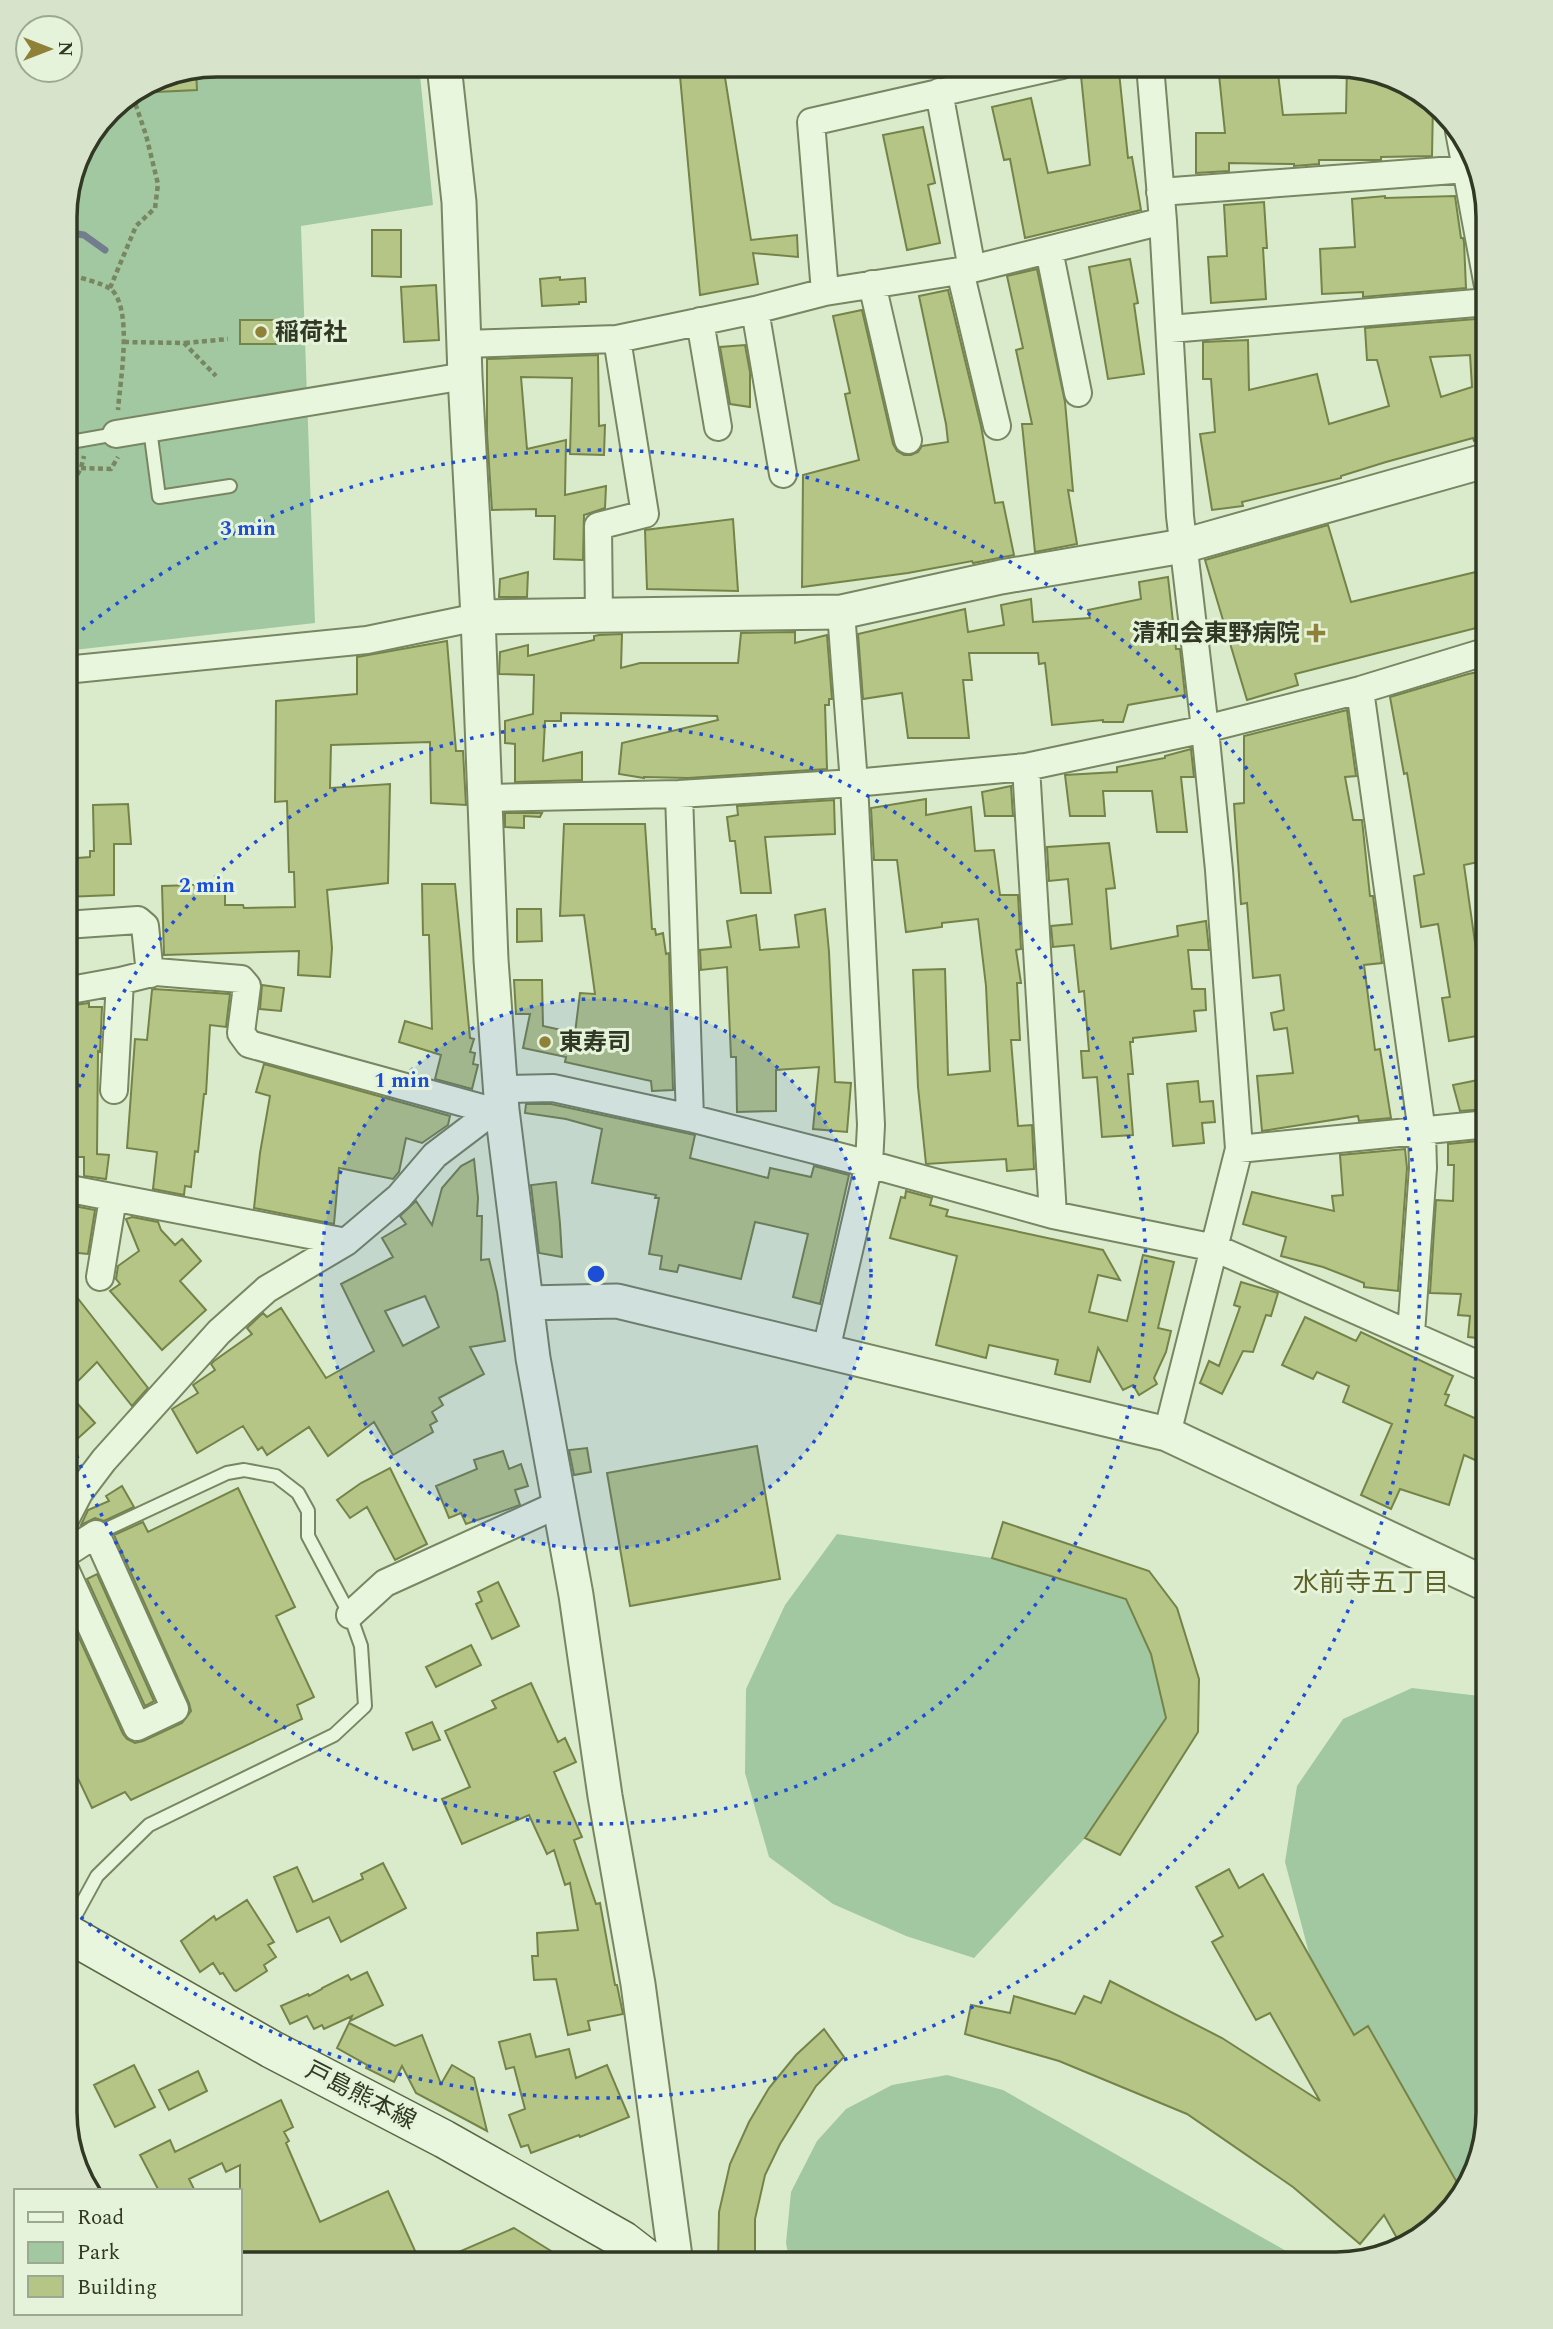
<svg xmlns="http://www.w3.org/2000/svg" width="1553" height="2329" viewBox="0 0 1553 2329" font-family="Spectral,'Noto Sans JP',serif">
  <style>
    .green { fill: #a1c8a0 }
    .lines { fill: none; stroke-linecap: round; stroke-linejoin: round }
    .stream { stroke: #727d8e; stroke-width: 7 }
    .building { fill: #b4c585; stroke: #758349; stroke-width: 2; fill-rule: evenodd }
    .service-casing { stroke: #788661; stroke-width: 16 }
    .minor-casing { stroke: #788661; stroke-width: 30 }
    .tertiary-casing { stroke: #788661; stroke-width: 37 }
    .secondary-casing { stroke: #5c6844; stroke-width: 40 }
    .path { stroke: #788661; stroke-width: 4.5; stroke-dasharray: 5 3.5; stroke-linecap: butt }
    .service { stroke: #e9f6de; stroke-width: 12 }
    .minor { stroke: #e9f6de; stroke-width: 26 }
    .tertiary { stroke: #e9f6de; stroke-width: 33 }
    .secondary { stroke: #e9f6de; stroke-width: 37 }
    .ring { fill: none; stroke: #1d4ed8; stroke-width: 3.5; stroke-dasharray: 3.5 7 }
    .poi-dot { fill: #8f8137; stroke: #e5f3da; stroke-width: 2.5 }
    .labels { text-anchor: middle; stroke-width: 6; stroke-linejoin: round; paint-order: stroke }
    .poi-label { font-size: 24px; font-weight: bold; fill: #313823; stroke: #e5f3da; text-anchor: start }
    .street-label { font-size: 24px; fill: #313823; stroke: #e5f3da }
    .neighbourhood-label { font-size: 26px; fill: #5d6126; stroke: #e5f3da }
    .rim { fill: none; stroke: #313823; stroke-width: 3.5 }
    .centre { fill: #1d4ed8; stroke: #e5f3da; stroke-width: 3.5 }
    .ring-label { font-size: 21px; text-anchor: middle; font-weight: bold; fill: #1d4ed8; stroke: #e5f3da; stroke-width: 6; stroke-linejoin: round; paint-order: stroke }
  </style>
  <rect width="100%" height="100%" fill="#daebcb"/>
  <path class="green" d="M217,65h202l14,140 -132,21 14,397 -250,28v-444l15,-57 30,-41 49,-33z
    M837,1534l155,24 134,41 25,55 15,64 -81,120 -111,120 -68,-22 -73,-32 -64,-47 -24,-84 1,-84 39,-84z
    M1412,1688l76,9v416l-20,76 -5,4 -94,-166 -15,8 -44,-78 -25,-95 12,-76 46,-67z
    M947,2075l56,15 306,174h-519l-4,-21 5,-51 26,-51 29,-32 46,-24z"/>
  <g class="lines">
    <path class="stream" d="M65,232l19,3 21,15"/>
  </g>
  <path class="building" d="M679,65h44l28,175 46,-5 1,22 -45,-4 5,31 -58,11z
    M1218,65h59l6,50 63,-2 1,-48 73,25 13,13 -1,53 -51,1v3h-62v4l-25,2v-2l-65,-1v8l-33,2v-40h29z
    M196,69l1,21 -63,3 25,-17z
    M1119,72l9,86 4,-1 9,53 -116,28 -15,-79 -6,1 -12,-53 39,-9 17,75 42,-8 -9,-89z
    M923,127l12,56 -7,2 12,58 -33,7 -24,-115z
    M1385,196v2l70,-2 6,42h2l1,4 2,46 -103,9v-5l-41,2 -2,-45 35,-2 -3,-48z
    M1264,202l3,46h-4l3,51 -55,4 -3,-46 19,-1 -3,-51z
    M372,230h29v47l-29,-1z
    M1130,259l8,44 -4,1 10,70 -36,5 -19,-112z
    M1037,269l28,133 8,89 -5,-1 9,54 -42,8 -13,-128h10l-16,-74 7,-2 -16,-72z
    M560,277v3l25,-2 1,24h-7v2l-37,2 -2,-27z
    M436,285l3,55 -35,2 -3,-55z
    M948,290l33,136 14,77 8,-1 11,53 -41,8 -1,-2 -64,12 -106,14 1,-112 56,-15 -14,-66 5,-1 -17,-77 29,-6 31,134 4,7 7,4h7l7,-3 4,-6 26,-4 -2,-18 -27,-128z
    M1488,318v119l-14,4 -1,-3 -87,24 -45,14v2l-99,24 1,4 -31,4 -12,-76 15,-2 -4,-53h-8v-37l45,-2 1,50 68,-16 12,50 60,-18 -12,-46h-10l-2,-32zM1470,355l2,32 -31,10 -11,-40z
    M240,320h41v24h-41z
    M745,345l5,27v35l-20,-3 -10,-57z
    M598,355l1,71 6,-1 -1,30 -34,-1 2,-76 -51,-1 6,72 39,-9 -1,55 41,-9 -1,22 -21,7 -1,45 -29,-1 1,-43h-19v-7l-44,1 -5,-76v-75z
    M733,519l5,72 -91,-2 -2,-59z
    M1328,525l23,77 133,-32 4,15v40l-193,49 3,11 -51,15 -42,-140z
    M528,572l-1,25h-28l1,-18z
    M1168,577l8,72h4l5,46 -57,10 -5,17h-20v-2l-51,5 -7,-62 -6,1 -1,-11h-69l3,27h-9l6,58h-61l-6,-45 -39,6 -5,-65 107,-25 3,23 36,-7 -3,-20 30,-6 2,23 57,-4 -2,-8 53,-11 -2,-17z
    M795,632v11l32,-8 5,64h-3v6h-4l2,64 -139,9 -44,-1v1l-25,-4 3,-31 96,-23 -1,-4 -156,-3v8h-16l-2,40 39,-9v28l-67,2v-38l-10,-1v-22l28,-7 1,-39 -35,-1 1,-22 28,-7v11l66,-16v-4l5,-1 23,-1 -1,34 19,-5h98l3,-30z
    M447,641l9,110h7l3,54 -35,-2 -1,-61 -99,3 -1,43 60,-4 -2,99 -61,7 5,58 -2,29 -32,-2 1,-24 -135,4 -2,-69 63,-2v21h18l1,3 51,-1 -1,-35h-5l-2,-71 -12,1 1,-101 81,-7v-37z
    M1488,670v190l-24,5 24,169 -39,7 -7,-43 8,-1 -12,-73 -17,3 -7,-51 10,-2 -17,-101 -3,1 -14,-77 78,-23z
    M1347,710l9,66 -11,1 8,43h9l8,76h3l9,67 -18,2 11,85 5,-1 11,69 -32,3 -1,-5 -96,15 -5,-55 36,-3 -6,-45 -13,2 -3,-17 13,-3 -4,-35 -27,3 -6,-75 -6,1 -7,-100 10,-1v-67z
    M1191,749l3,28h-13l6,55h-30l-5,-41h-49l2,25h-35l-5,-41 52,-3v-5l48,-9v-2z
    M1011,786l2,30h-28l-3,-24z
    M926,799v16l45,-8 4,44 19,-1 6,45h18l3,54 -5,1 5,33h-4l3,57h-9l7,86 14,-1 2,44 -27,2 -1,-12 -80,5 -8,-77 -5,-117 32,-1 3,106 42,-4 -4,-85 -8,-67 -36,4v4l-36,5 -9,-72h-23l-3,-52z
    M834,800l1,34 -70,3 6,56h-30l-6,-52h-5l-3,-24 11,-2 -1,-9z
    M128,804l3,40h-17v51l-49,2v-38l25,-2v-6h4l-1,-46z
    M505,813h37l-2,4 -16,-1v12l-19,-1z
    M564,824h81l7,105h3l1,6 7,-2 3,21 3,-1 4,137 -21,1 -1,-10 -86,-19 1,-5 -43,-9 7,-34h-14l-2,-34h28l1,46 32,7 5,-40 15,1 -11,-79 -24,1z
    M1109,843l6,45 -9,1 5,60 67,-13 -1,-10 29,-5 3,29h-21l4,39h13l1,21 -12,1 2,20 -63,7v4h-3l3,32h-5l5,61 -31,2 -5,-60 -14,1 -2,-27h8l-5,-60 -5,1 -5,-47 -21,2 -2,-21 21,-2 -4,-45 -19,2 -2,-34z
    M422,884h33l15,154 4,1 -4,13 5,1 -2,11 5,1 -6,24 -37,-10 6,-24 -42,-13 6,-21 27,8 -3,-94h-6z
    M517,909h24l1,32 -25,1z
    M825,909l4,43 6,130 16,1 -4,49 -34,-3 6,-62 -43,3v41l-39,1 -1,-55h-5l-4,-90 -26,3 -1,-20 31,-3 -4,-26 29,-6 4,35 39,-3 -4,-32z
    M262,985l22,3 -3,23 -21,-2z
    M154,989l76,5 -4,33 -16,-2 -4,69h-2l-6,58 -3,-1 -4,36 -6,-1 -1,9 -31,-6 4,-37 -30,-4 8,-109 12,1 5,-50z
    M89,1003v4h13l-2,45 -2,-1 -1,103 12,1 -3,24 -22,-3v-19h-19l2,-151z
    M264,1064l186,52 -2,9 -26,18 -16,-5 -7,34 -6,7 -54,-11 -5,56 -80,-16 6,-55 10,-57 -14,-4z
    M1488,1078v31l-28,2 -7,-26z
    M1198,1081l2,21 13,-1 2,21 -13,1 2,20 -31,3 -6,-62z
    M526,1104h25l144,31 -5,23 78,20 2,-10 41,9 3,-11 35,9 -29,129 -27,-7 15,-63 -53,-12 -14,57 -62,-14 -2,7 -17,-3 2,-13 -13,-2 10,-56h-4l1,-3 -64,-12 10,-54 -36,-10 -41,-6z
    M1488,1140v14h-7v49h7v136l-20,-2 2,-21 -12,-1 3,-21 -31,-1 6,-93 17,1 1,-36h-6v-21z
    M1405,1149l2,19 -9,123 -34,-4v-4l-41,-16 -42,-11 5,-19 -43,-13 9,-32 82,19 -2,-15 11,-1 -3,-40z
    M474,1159l4,39 -1,18h5l-1,44 8,-1 8,33 8,49 -35,6 14,27 -45,24 4,7 -11,7 5,9 -7,4 3,7 -40,23 -19,-33 -46,34 -19,-29 -42,28 -5,-8 -4,3 -15,-24 -46,27 -25,-44 26,-16 -5,-8 22,-15 -4,-6 3,-3 38,-27 -5,-6 16,-15 4,4 14,-9 45,70 48,-27 -33,-67 52,-27 -11,-19 24,-14 -6,-8 16,-15 16,24 10,-37 19,-22zM425,1296l14,31 -36,19 -18,-35z
    M556,1182l4,42 2,33 -23,-4 -8,-68z
    M906,1191l26,7 -2,7 18,5 -2,6 157,34 17,30 -22,-5 -9,37 38,9 16,-66 31,7 -16,66 13,3 -5,21 -12,26 3,6 -18,11 -6,-10 -10,5 -25,-42 -8,34 -35,-8 3,-14 -69,-15 -3,13 -50,-13 21,-89 -67,-18 11,-41 4,1z
    M74,1206l21,4 -7,44 -20,-2z
    M132,1217l26,5 3,8 14,15 7,-6 19,22 -21,20 26,29 -44,40 -52,-59 10,-7 -4,-5 2,-13 21,-15 -13,-32z
    M65,1282l83,106 -16,18 -35,-44 -30,30 28,31 -30,27z
    M1241,1282l37,11 -7,23 -5,-1 -13,37 -10,-1 -21,43 -22,-11 9,-22 10,5 21,-59 -6,-2z
    M1305,1317l51,24 5,-9 92,44 -8,18 4,1 -4,10 43,19v42l-24,-11 -15,50 -49,-16 -9,20 -30,-14 31,-71 -49,-22 6,-16 -32,-14 -4,7 -31,-14z
    M757,1446l23,133 -150,27 -23,-133z
    M587,1448l4,24 -17,3 -5,-25z
    M503,1451l6,18 12,-5 7,22 -13,4 5,15 -54,19 -5,-11 -12,5 -13,-32 41,-17 -3,-9z
    M390,1468l37,76 -32,16 -28,-53 -17,11 -13,-18 24,-17z
    M122,1486l12,21 -30,14 -9,-3 -14,7 7,-15 21,-9 -3,-5z
    M238,1488l57,119 -19,9 38,81 -17,8 5,14 -171,81 -6,-8 -33,16 -27,-57v-144l58,127 4,5 8,4 8,-2 39,-18 9,-12 -2,-8 -75,-168 29,-13 5,10z
    M1003,1522l146,49 28,37 22,71 -1,53 -78,123 -35,-17 81,-120 -15,-64 -25,-55 -134,-41z
    M97,1574l57,127 -9,5 -58,-127z
    M498,1582l21,44 -27,13 -16,-35 6,-3 -4,-9z
    M471,1645l10,20 -45,22 -10,-20z
    M531,1683l27,59 7,-4 11,24 -22,10 28,65 -8,3 22,64 4,-1 15,82h2l6,29 -35,7 2,9 -22,5 -12,-56 -22,1 -2,-24h6l-1,-23 41,-3 -8,-47 -5,2 -11,-35 -7,4 -18,-39 -67,29 -20,-45 28,-12 -25,-56 51,-23 -4,-7z
    M432,1722l8,18 -27,10 -7,-17z
    M383,1863l23,45 -65,34 -12,-25 -32,15 -23,-55 23,-10 16,35 50,-23 -2,-5z
    M1229,1869l10,19 24,-14 91,161 14,-9 95,167 -51,51 -10,3 -18,-32 -24,29 -67,-57 -106,-73 -128,-53 -94,-27 6,-29 39,8 4,-17 61,18 9,-18 17,7 9,-22 112,57 98,63 -50,-88 -14,7 -44,-78 11,-6 -27,-49z
    M247,1900l27,42 -6,3 8,12 -12,8 3,6 -31,20 -2,-1 -11,-17 -3,1 -7,-11 -13,9 -19,-31 33,-25 2,4z
    M367,1972l16,33 -33,16 2,-5 -28,13 -2,-4 -8,4 -7,-13 -17,8 -9,-18 27,-12 1,2 13,-7v-1l26,-13 3,5z
    M349,2023l46,23 27,-11 19,49 11,-19 22,13 13,53 -71,-38 -14,-27 -8,16 -28,-14 1,-3 -30,-17z
    M824,2029l20,28 -28,29 -36,58 -15,31 -10,44v45h-37l1,-52 11,-48 19,-42 20,-34 27,-33z
    M530,2034l6,23 33,-8 7,29 31,-13 22,52 -49,20 -1,-2 -48,18 -3,-8 -7,2 -12,-32 16,-6 -11,-42 -8,2 -7,-27z
    M134,2065l21,42 -40,20 -21,-42z
    M198,2071l9,20 -38,19 -10,-20z
    M281,2100l12,27 -9,5 5,9 -3,2 34,79 68,-31 33,73h-181v-99l-14,7 -4,-9 -33,16 6,12h-36l-19,-36 30,-15 5,12z
    M514,2228l58,36h-141z"/>
  <g class="lines">
    <defs>
      <path id="service" d="M150,429l9,68 71,-11
        M65,443l51,-9
        M68,1929l29,-53 52,-51 185,-90 31,-29 -4,-60 -11,-31 -42,-79v-25l-10,-18 -22,-17 -32,-6 -17,3 -131,61"/>
      <path id="minor" d="M1150,65l13,156 17,295 25,213 14,141 20,279 -72,285
        M939,92l33,177
        M1459,131l29,155
        M1160,192l307,-23
        M1049,250l29,143
        M960,271l37,155
        M872,284l36,156
        M825,292l-14,-170 251,-57
        M755,310l28,164
        M700,321l18,106
        M1170,329l318,-27
        M464,344l153,-5 138,-29 70,-18 147,-23 191,-48
        M116,434l349,-58
        M599,616l-1,-90 47,-12 -28,-175
        M65,670l302,-30 111,-23
        M1360,690l62,442 1,36 -12,165
        M1026,767l27,448
        M679,794l11,324
        M486,798l193,-4 175,-11 172,-16 179,-38 155,-39 128,-39
        M65,925l73,-5 7,6 5,48
        M65,991l55,-10 36,-9 85,7 6,7 -6,47 8,11 244,67 9,-1
        M502,1089l51,-1 137,30 179,46 184,51 162,33 273,121
        M114,1090l6,-109
        M1239,1149l249,-25
        M65,1188l281,54
        M100,1277l13,-79
        M826,1350l43,-186 2,-39 -17,-342 -13,-171
        M65,1487l14,6 25,-33 115,-128 48,-43 79,-47 53,-45 36,-42 58,-44
        M65,1520l14,-27
        M65,1569l72,158 38,-18 -79,-175 -31,20
        M350,1615l35,-32 174,-79"/>
      <path id="tertiary" d="M444,65l15,137 6,174 13,241 13,343 11,150 31,248 43,237 29,201 33,188 38,280
        M478,617l363,-5 160,-35 182,-31 305,-86
        M527,1303l90,-2 550,133 321,151"/>
      <path id="secondary" d="M65,1932l206,117 173,90 179,101 31,24"/>
    </defs>
    <use href="#service" class="service-casing"/>
    <use href="#minor" class="minor-casing"/>
    <use href="#tertiary" class="tertiary-casing"/>
    <use href="#secondary" class="secondary-casing"/>
    <path class="path" d="M65,273c11,4 39,10 47,17 21,22 8,91 6,120
      M110,288l26,-62 19,-18 3,-24 -12,-49 -14,-41
      M124,342l60,1 32,33
      M185,343l43,-4
      M81,468l30,1 7,-12
      M65,497l16,-29 3,-12"/>
    <use href="#service" class="service"/>
    <use href="#minor" class="minor"/>
    <use href="#tertiary" class="tertiary"/>
    <use href="#secondary" class="secondary"/>
  </g>
  <circle cx="596" cy="1274" r="275" fill="#1d4ed8" fill-opacity=".12"/>
  <g class="ring">
    <circle cx="596" cy="1274" r="275"/>
    <path d="M66 1127A550 550 0 1 1 66 1421"/>
    <path d="M66 643A824 824 0 1 1 66 1905"/>
  </g>
  <g class="poi-dot">
    <circle cx="261" cy="332" r="7"/>
    <path d="M1312.5 622.5h7v7h7v7h-7v7h-7v-7h-7v-7h7z"/>
    <circle cx="545" cy="1042" r="7"/>
  </g>
  <g class="labels">
    <g class="poi-label">
      <text x="275" y="340">稲荷社</text>
      <text x="1300" y="641" text-anchor="end">清和会東野病院</text>
      <text x="559" y="1050">東寿司</text>
    </g>
    <g class="street-label">
      <text transform="translate(361 2095) rotate(27)" y="8">戸島熊本線</text>
    </g>
    <g class="neighbourhood-label">
      <text x="1371" y="1591">水前寺五丁目</text>
    </g>
  </g>
  <path d="M0 0H1553V2329H0ZM217 77H1336A140 140 0 0 1 1476 217V2112A140 140 0 0 1 1336 2252H217A140 140 0 0 1 77 2112V217A140 140 0 0 1 217 77Z" fill="#d7e4cb" fill-rule="evenodd"/>
  <path class="rim" d="M217 77H1336A140 140 0 0 1 1476 217V2112A140 140 0 0 1 1336 2252H217A140 140 0 0 1 77 2112V217A140 140 0 0 1 217 77Z"/>
  <circle cx="596" cy="1274" r="10" class="centre"/>
  <g class="ring-label">
    <text x="248" y="535">3 min</text>
    <text x="207" y="892">2 min</text>
    <text x="402" y="1087">1 min</text>
  </g>
  <rect x="14" y="2189" width="228" height="126" fill="#e5f3da" stroke="#9da891" stroke-width="2"/>
  <rect x="28" y="2212" width="35" height="10" fill="#e9f6de" stroke="#9da891" stroke-width="2"/>
  <text x="77" y="2224" font-size="21" fill="#313823">Road</text>
  <rect x="28" y="2242" width="35" height="21" fill="#a1c8a0" stroke="#9da891" stroke-width="2"/>
  <text x="77" y="2259" font-size="21" fill="#313823">Park</text>
  <rect x="28" y="2276" width="35" height="21" fill="#b4c585" stroke="#9da891" stroke-width="2"/>
  <text x="77" y="2294" font-size="21" fill="#313823">Building</text>
  <g transform="translate(49 49) rotate(90)"><circle r="33" fill="#e5f3da" stroke="#9da891" stroke-width="2"/>
  <path d="M0-5L12 26L0 18L-12 26Z" fill="#8f8137"/>
  <text y="-10" font-size="19" font-weight="bold" text-anchor="middle" fill="#313823">N</text>
  </g>
</svg>
